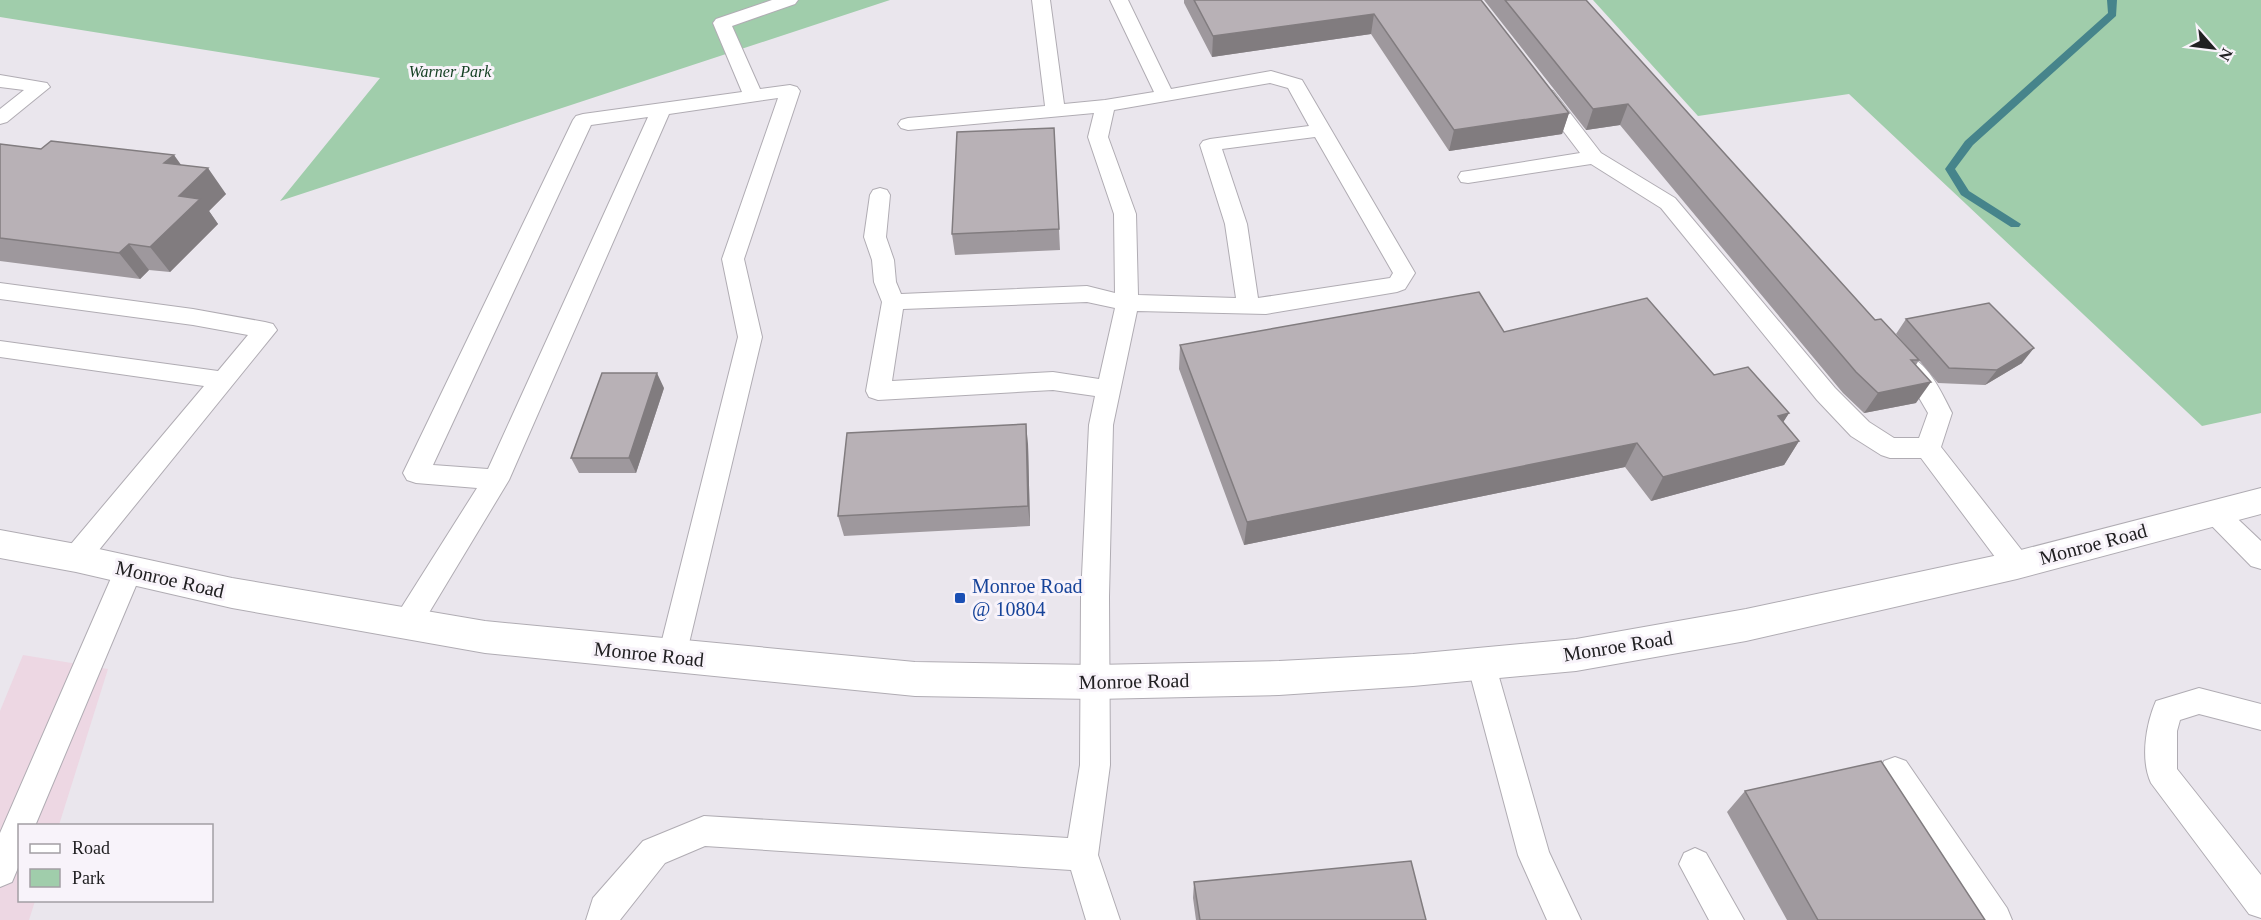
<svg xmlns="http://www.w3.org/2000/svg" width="2261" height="920" viewBox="0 0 2261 920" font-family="Georgia,serif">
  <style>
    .industrial { fill: #edd7e3 }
    .green { fill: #a0cdab }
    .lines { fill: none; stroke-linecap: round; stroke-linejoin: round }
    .stream { fill: #46848b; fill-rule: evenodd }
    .lane-casing { stroke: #b0acb3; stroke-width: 2 }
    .secondary-casing { stroke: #b0acb3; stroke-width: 2 }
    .lane { fill: #fff; fill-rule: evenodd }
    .secondary { fill: #fff; fill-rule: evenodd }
    .wall { fill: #9e989d }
    .shaded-wall { fill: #817c7f }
    .building { fill: #b8b1b6; stroke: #817c7f; stroke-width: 1.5 }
    .transit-dot { fill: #1a4fb4; stroke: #f8f3fa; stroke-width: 2 }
    .labels { text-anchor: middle; stroke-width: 6; stroke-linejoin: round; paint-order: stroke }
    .far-park-label { font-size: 16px; font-style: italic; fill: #164125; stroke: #f8f3fa }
    .street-label { font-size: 20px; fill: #212022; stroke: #f8f3fa }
    .transit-label { font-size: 20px; fill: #164399; stroke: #f8f3fa; text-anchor: start }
  </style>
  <rect width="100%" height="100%" fill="#eae6ed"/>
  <path class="industrial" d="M23,655l85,14 -49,156 -39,1v74l15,1 -6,19h-29v-209z"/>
  <path class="green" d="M0,0h890l-610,201 100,-123 -380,-61z
    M1593,0h668v413l-59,13 -353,-332 -151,22z"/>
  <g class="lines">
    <path class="stream" d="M2107,0h10l-1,16 -143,129 -18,24 14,22 52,33 -2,3h-8l-50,-32 -16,-26 20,-28 143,-128z"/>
    <defs>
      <path id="lane" d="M772,0h26l-3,4 -63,22 28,63 30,-4 7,2 3,4 -56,168 18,78 -76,319 -4,9 -10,4 -10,-4 -4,-9 80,-319 -16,-78 56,-161 -109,16 -160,366 -91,151 -10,3 -10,-3 -4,-9 4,-9 79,-125 -61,-5 -9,-3 -4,-7 170,-353 3,-4 7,-2 159,-22 -29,-69 3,-4zM648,117l-160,352 -55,-4 158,-340z
        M1032,0h18l14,104 41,-4 49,-8 -44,-92h18l43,89 100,-18 31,9 113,193 -10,16 -8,3 -131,22 -129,-3 -24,114 -4,172 1,168 -12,90 22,65h-34l-15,-50 -366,-24 -40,17 -45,57h-34l7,-22 50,-57 61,-25 364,22 12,-73 1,-168 8,-172 6,-29 -42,-6 -175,10 -9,-3 -3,-6 16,-89 -8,-20 -2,-22 -8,-23 6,-42 3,-5 7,-2 7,2 3,5 -4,42 8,23 2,22 5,12 186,-8 28,7 -1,-79 -26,-77 6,-24 -186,17 -7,-2 -3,-4 3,-4 7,-2 137,-12zM1270,83l18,5 21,38 -99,13 -7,2 -3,4 25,79 11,74 -98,-3 -2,-81 -28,-77 6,-27zM1315,137l78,136 -3,5 -132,20 -11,-74 -25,-75zM1087,302l28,6 -16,71 -46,-7 -161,9 11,-72z
        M0,75l47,8 3,4 -43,35 -7,2v-15l24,-19 -24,-3z
        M1546,89l7,2 48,62 74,45 160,190 34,34 25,16h25l9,-25 -14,-24 -21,-26 4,-6c26,-8 45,37 55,56l-11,34 86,110 4,8 -4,8 -10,3 -10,-3 -86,-115h-31l-9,-3 -30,-19 -34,-36 -156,-192 -70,-44 -123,19 -7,-1 -3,-5 3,-5 7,-1 112,-18 -44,-58 3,-4z
        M0,283l193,26 72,13 8,2 4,6 -191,236 -10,3 -10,-3 -4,-8 4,-8 138,-164 -204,-29v-16l218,30 30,-36 -55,-10 -193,-26z
        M2214,502l9,3 38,36v28l-10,-3 -46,-47 -4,-7 4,-7z
        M129,558l10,3 4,8 -108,257h-15v37l-8,19 -12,5v-54l115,-264 4,-8z
        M1481,650l10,4 4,9 54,189 32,68h-34l-29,-65 -51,-192 4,-9z
        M2199,688l62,16v26l-62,-16 -19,6 -3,11v38l84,106v43l-12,-4 -98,-131c-11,-24 -5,-59 5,-82z
        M1895,757l11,4 101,147 5,12h-37l-91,-139 -4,-10 4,-10z
        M1695,848l11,5 38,67h-35l-30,-56 5,-11z"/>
      <path id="secondary" d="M2261,488v26l-244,65 -271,62 -170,30 -163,15 -134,9 -184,4 -180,-3 -430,-43 -253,-45 -156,-36 -76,-14v-28l76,14 156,34 253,43 430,41 180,3 184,-4 134,-7 163,-15 170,-30 271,-58z"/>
    </defs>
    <use href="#lane" class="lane-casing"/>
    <use href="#secondary" class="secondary-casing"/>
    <use href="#lane" class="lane"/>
    <use href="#secondary" class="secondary"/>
  </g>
  <path class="wall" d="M1184,0h297l88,113 -7,21 -113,17 -78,-117 -159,23 -28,-54z
    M1484,0h102l289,320 43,39 -22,-25 10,-15 116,44 -37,22 -47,-2 -19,-23 -3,5v38l-52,10 -21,-20 -223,-268 -34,5z
    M1054,128l6,122 -105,5 -3,-21z
    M0,144l181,21 45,29 -17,17 9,13 -48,48 -21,-2 -9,9 -140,-18z
    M1504,332l210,43 75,38 -6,9 16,19 -15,24 -133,36 -26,-34 -381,78 -65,-176 1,-24z
    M664,388l-28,85h-57l-8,-15z
    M1028,444l2,82 -186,10 -6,-20z
    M1745,791l240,129h-198l-60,-108z
    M1194,882l232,38h-230l-3,-22z"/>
  <path class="shaded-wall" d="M1374,14l-3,20 -159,23 1,-21z
    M1628,104l-8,21 -34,5 7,-21z
    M1569,113l-7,21 -113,17 5,-21z
    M174,155l18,25 -28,-17z
    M208,168l18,26 -17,17 9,13 -48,48 -20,-25 29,-51z
    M129,244l20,26 -9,9 -21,-26z
    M2034,348l-12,15 -37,22 12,-15z
    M657,373l7,15 -28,85 -7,-15z
    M1931,382l-15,21 -52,10 14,-20z
    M1789,413l-15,24 4,-21z
    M1026,424l2,20 2,82 -2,-20z
    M1799,441l-15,24 -133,36 12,-24z
    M1637,443l-12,24 -381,78 3,-23z"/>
  <path class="building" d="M1194,0h287l88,113 -115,17 -80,-116 -161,22z
    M1505,0h81l289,320 6,-1 38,41h-8l20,22 -53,11 -22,-21 -228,-268 -35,5z
    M1054,128l5,101 -107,5 5,-102z
    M51,141l123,14 -10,8 44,5 -29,28 21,3 -50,48 -21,-3 -10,9 -119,-15v-94l41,5z
    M1479,292l25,40 143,-34 67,77 34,-8 41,46 -11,3 21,25 -136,36 -26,-34 -390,79 -67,-177z
    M1989,303l45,45 -37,22 -48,-2 -43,-49z
    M602,373h55l-28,85h-58z
    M1026,424l2,82 -190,10 9,-83z
    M1881,761l104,159h-167l-73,-129z
    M1411,861l15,59h-226l-6,-38z"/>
  <rect class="transit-dot" x="954" y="592" width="12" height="12" rx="3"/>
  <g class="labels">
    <g class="far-park-label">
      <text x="450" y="77">Warner Park</text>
    </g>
    <g class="street-label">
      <text transform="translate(2093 544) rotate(-15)" y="7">Monroe Road</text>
      <text transform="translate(170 579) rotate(13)" y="7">Monroe Road</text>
      <text transform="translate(1618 646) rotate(-9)" y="7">Monroe Road</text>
      <text transform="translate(649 654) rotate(6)" y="7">Monroe Road</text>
      <text transform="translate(1134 681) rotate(-1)" y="7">Monroe Road</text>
    </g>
    <g class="transit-label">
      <text x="972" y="593">Monroe Road<tspan x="972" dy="23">@ 10804</tspan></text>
    </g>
  </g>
  <rect x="18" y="824" width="195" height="78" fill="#f8f3fa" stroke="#a29fa4" stroke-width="1.5"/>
  <rect x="30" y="844" width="30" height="9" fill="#ffffff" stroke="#a29fa4" stroke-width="1.5"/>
  <text x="72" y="854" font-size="18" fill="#212022">Road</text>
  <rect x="30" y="869" width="30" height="18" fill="#a0cdab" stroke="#a29fa4" stroke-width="1.5"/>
  <text x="72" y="884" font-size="18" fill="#212022">Park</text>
  <g transform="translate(2213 48) rotate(118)" stroke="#f8f3fa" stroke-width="4.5" paint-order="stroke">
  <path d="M0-4.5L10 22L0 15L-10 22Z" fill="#212022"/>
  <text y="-9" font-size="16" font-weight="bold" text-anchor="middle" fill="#212022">N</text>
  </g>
</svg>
